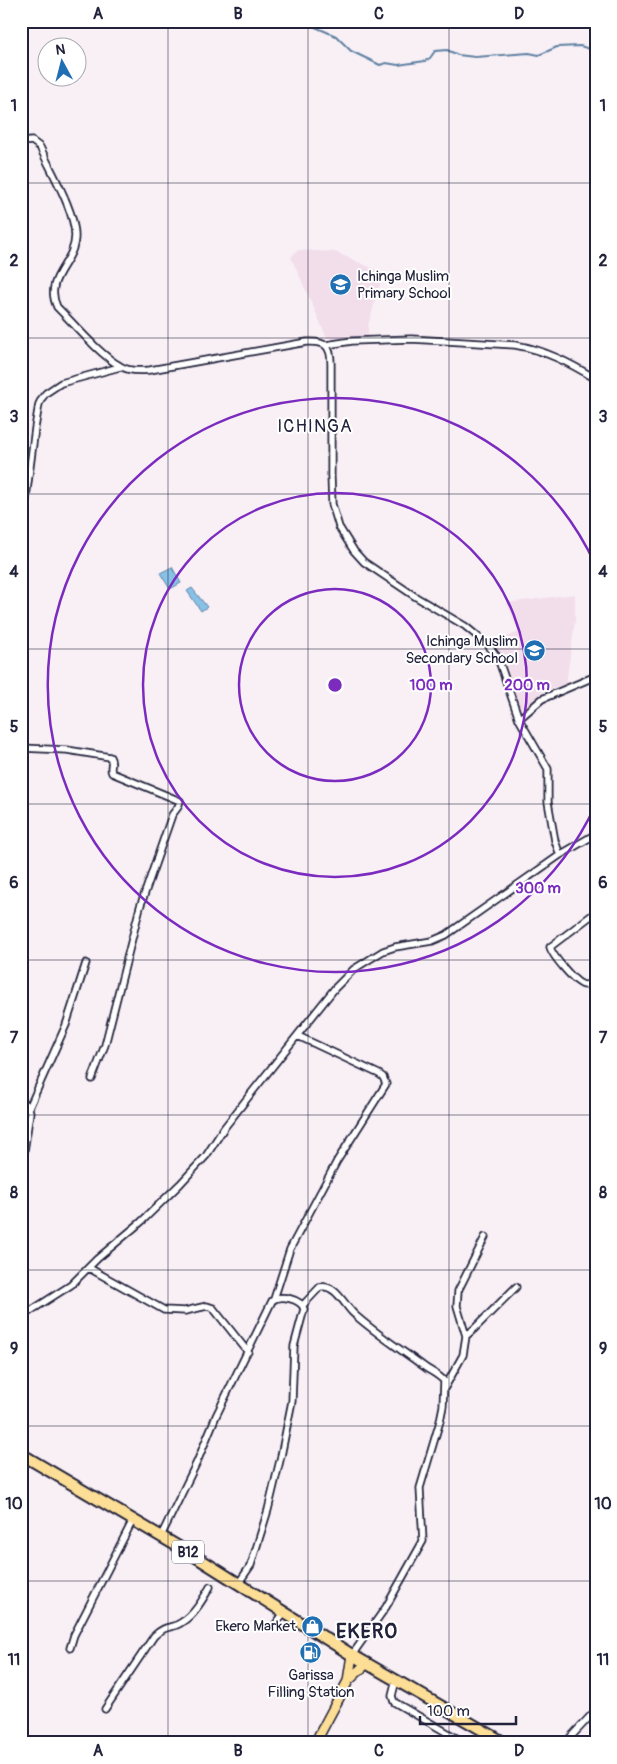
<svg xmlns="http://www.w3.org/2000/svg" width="617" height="1764" viewBox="0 0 617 1764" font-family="Pangolin,sans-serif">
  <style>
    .built { fill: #f2ddeb }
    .water { fill: #88c1e7; stroke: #5f81a2 }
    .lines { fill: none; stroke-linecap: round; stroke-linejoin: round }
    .stream { stroke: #5f81a2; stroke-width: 2 }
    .minor-casing { stroke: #22223b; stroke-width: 9 }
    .primary-casing { stroke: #22223b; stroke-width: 12 }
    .trunk-casing { stroke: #22223b; stroke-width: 14 }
    .minor { stroke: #fff; stroke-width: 5.5 }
    .primary { stroke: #fdde96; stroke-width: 9 }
    .trunk { stroke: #fdde96; stroke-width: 10 }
    .grid { fill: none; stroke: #22223b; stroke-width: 1; stroke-opacity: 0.55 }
    .ring { fill: none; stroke: #7b2cbf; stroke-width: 2.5 }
    .labels { text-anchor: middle; stroke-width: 4; stroke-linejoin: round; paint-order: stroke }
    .shield { fill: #fff; stroke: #646476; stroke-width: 1 }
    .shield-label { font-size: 14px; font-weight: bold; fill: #22223b }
    .poi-label { font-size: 15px; fill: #22223b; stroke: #fff; text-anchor: end }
    .quarter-label { font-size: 18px; letter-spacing: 1px; fill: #22223b; stroke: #fff }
    .district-label { font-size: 20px; font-weight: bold; letter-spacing: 1px; fill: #22223b; stroke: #fff }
    .centre { fill: #7b2cbf; stroke: #fff; stroke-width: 2.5 }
    .ring-label { font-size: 15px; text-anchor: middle; font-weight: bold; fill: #7b2cbf; stroke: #fff; stroke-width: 4; stroke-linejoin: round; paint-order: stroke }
    .neatline { fill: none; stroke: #22223b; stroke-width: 2 }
    .grid-label { font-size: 16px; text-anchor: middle; font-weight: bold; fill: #22223b }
  </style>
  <rect width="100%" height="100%" fill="#f9f0f6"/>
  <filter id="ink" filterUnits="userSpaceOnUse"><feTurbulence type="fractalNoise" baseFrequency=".02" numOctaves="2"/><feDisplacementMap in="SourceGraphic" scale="10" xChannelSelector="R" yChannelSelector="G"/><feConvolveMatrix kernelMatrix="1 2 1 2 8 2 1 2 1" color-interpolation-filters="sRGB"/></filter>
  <g filter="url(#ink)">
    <path class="built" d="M298,250l37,2 48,21 -15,53v10l-33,3 -8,-1 -36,-81z
      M575,594v27l-9,63 -24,8 -14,15 -7,2 -4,-6 -11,-39 -14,-21 27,-11 -12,-29z"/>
    <path class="water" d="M172,567l9,16 -11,6 -10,-16z
      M192,588l15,19 -6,4 -14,-20z"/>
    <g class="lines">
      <path class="stream" d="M297,21l9,2 30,13 15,15 29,14 6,-2 12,2 27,-4 5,-3 5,-7 12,-1 11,5 17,2 54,-4 10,2 18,-8 23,-1 13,4 3,3"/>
      <defs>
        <path id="minor" d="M21,142l11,-1 8,6c11,24 35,64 35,89 0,28 -32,41 -18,71 17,17 42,47 63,59 8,5 21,5 30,4l157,-28c19,-1 24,4 24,22v112l1,28 7,23 15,24 10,11 52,35 49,29 23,19 10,13 21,61 29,50v33l7,39 5,14
          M326,345l26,-4 59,-2 104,6c30,5 55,18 81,34
          M21,537l14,-109 4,-24 3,-6 4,-5 15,-10 59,-16
          M519,719l23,-20 54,-23
          M21,748l46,2 43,7c4,6 -1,11 2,16l68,28 -2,6 -6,8 -32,92 -35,138 -13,34
          M596,912l-46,35c2,8 26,38 35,38 3,0 7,-3 11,-4
          M21,1101l6,4 3,7 -9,59
          M29,1108l37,-83 20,-62
          M89,1268l75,42 21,1 22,-5 6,2 35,44
          M274,1299l16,-50 47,-88 49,-77 -3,-7 -4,-3 -81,-38
          M303,1305l17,-18c16,-3 24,18 34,27 22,20 48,36 72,54 6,4 13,7 18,13l-1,25 -3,15 -20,67 3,53 -37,66 -34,48
          M21,1317l50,-32 26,-26 44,-37 39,-38 26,-28 18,-28 29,-37 82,-103 19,-19 29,-18 12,-4 37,-6 14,-6 114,-80 36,-21
          M466,1336l8,-7 42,-42
          M444,1389l19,-34 3,-19 -9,-30 1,-15 27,-54
          M161,1536l36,-74 19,-46 56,-115c8,-7 29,-2 32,8l-10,37 -2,55 -11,55 -13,54 -17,55 -13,19
          M275,1625l9,-12
          M70,1648l4,-13 59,-115
          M396,1680l-4,16 2,6 71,41
          M105,1709l49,-73c12,-12 19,-7 28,-14 12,-7 21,-23 28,-35
          M305,1743l12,-4
          M565,1743l31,-33"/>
        <path id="primary" d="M348,1681l4,-26
          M315,1743l33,-62 19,-18"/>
        <path id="trunk" d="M21,1454l180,106 151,95 153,88"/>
      </defs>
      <use href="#minor" class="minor-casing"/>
      <use href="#primary" class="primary-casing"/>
      <use href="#trunk" class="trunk-casing"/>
      <use href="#minor" class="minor"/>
      <use href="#primary" class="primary"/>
      <use href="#trunk" class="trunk"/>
    </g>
  </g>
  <path class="grid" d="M168,21v1722M308,21v1722M449,21v1722M21,183h575M21,338h575M21,494h575M21,649h575M21,804h575M21,960h575M21,1115h575M21,1270h575M21,1426h575M21,1581h575"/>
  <g class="ring">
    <circle cx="335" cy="685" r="96"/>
    <circle cx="335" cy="685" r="192"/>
    <path d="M595 806A287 287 0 1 1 595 564"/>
  </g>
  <defs>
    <symbol id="school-disc" viewBox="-11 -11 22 22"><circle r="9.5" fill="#1f6fb2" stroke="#fff"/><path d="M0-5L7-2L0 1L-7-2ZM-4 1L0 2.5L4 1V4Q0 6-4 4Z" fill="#fff"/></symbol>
    <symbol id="shop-disc" viewBox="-11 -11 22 22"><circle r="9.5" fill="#1f6fb2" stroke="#fff"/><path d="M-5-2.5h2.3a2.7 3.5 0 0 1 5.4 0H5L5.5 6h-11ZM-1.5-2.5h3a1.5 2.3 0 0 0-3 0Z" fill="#fff"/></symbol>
    <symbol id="fuel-disc" viewBox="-11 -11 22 22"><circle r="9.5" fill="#1f6fb2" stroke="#fff"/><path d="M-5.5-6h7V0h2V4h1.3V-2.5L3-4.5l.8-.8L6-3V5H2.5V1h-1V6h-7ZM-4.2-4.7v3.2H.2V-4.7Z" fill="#fff"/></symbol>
  </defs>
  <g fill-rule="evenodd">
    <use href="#school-disc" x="328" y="272" width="25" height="25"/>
    <use href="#school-disc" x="522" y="638" width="25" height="25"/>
    <use href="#shop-disc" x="300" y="1614" width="25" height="25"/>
    <use href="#fuel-disc" x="298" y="1640" width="25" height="25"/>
  </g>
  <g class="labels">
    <rect class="shield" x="172" y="1540.5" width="32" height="23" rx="4"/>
    <g class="shield-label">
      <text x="188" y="1557">B12</text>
    </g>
    <g class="poi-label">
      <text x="357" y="281" text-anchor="start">Ichinga Muslim<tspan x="357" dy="17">Primary School</tspan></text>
      <text x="518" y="646">Ichinga Muslim<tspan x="518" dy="17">Secondary School</tspan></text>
      <text x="296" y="1631">Ekero Market</text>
      <text x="311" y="1680" text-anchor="middle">Garissa<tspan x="311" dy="17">Filling Station</tspan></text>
    </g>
    <g class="quarter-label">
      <text x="315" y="432">ICHINGA</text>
    </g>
    <g class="district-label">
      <text x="367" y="1638">EKERO</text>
    </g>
  </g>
  <circle cx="335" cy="685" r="8" class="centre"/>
  <g class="ring-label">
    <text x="431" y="690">100 m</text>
    <text x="527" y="690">200 m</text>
    <text x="538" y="893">300 m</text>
  </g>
  <rect width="617" height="1764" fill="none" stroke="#fff" stroke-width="55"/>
  <g transform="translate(62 62) rotate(353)"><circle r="24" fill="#ffffff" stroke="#a7a7b1"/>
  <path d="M0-4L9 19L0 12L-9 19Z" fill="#1f6fb2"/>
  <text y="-8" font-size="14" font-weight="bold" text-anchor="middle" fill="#22223b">N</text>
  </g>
  <path d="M420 1716v8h96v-8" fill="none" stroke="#22223b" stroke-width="2.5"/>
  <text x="427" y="1716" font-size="15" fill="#22223b" stroke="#ffffff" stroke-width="4" paint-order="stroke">100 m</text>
  <rect x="28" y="28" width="562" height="1708" class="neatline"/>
  <g class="grid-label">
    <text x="98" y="19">A</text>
    <text x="238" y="19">B</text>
    <text x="379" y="19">C</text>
    <text x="519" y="19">D</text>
    <text x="14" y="111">1</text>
    <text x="603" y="111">1</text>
    <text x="14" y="266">2</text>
    <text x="603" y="266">2</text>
    <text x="14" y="422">3</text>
    <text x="603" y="422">3</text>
    <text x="14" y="577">4</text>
    <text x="603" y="577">4</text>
    <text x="14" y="732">5</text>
    <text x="603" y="732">5</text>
    <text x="14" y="888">6</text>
    <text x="603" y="888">6</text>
    <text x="14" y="1043">7</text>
    <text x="603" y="1043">7</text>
    <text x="14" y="1198">8</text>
    <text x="603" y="1198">8</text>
    <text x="14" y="1354">9</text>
    <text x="603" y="1354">9</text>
    <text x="14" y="1509">10</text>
    <text x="603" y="1509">10</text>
    <text x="14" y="1665">11</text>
    <text x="603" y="1665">11</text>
    <text x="98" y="1756">A</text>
    <text x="238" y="1756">B</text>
    <text x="379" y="1756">C</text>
    <text x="519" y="1756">D</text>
  </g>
</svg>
